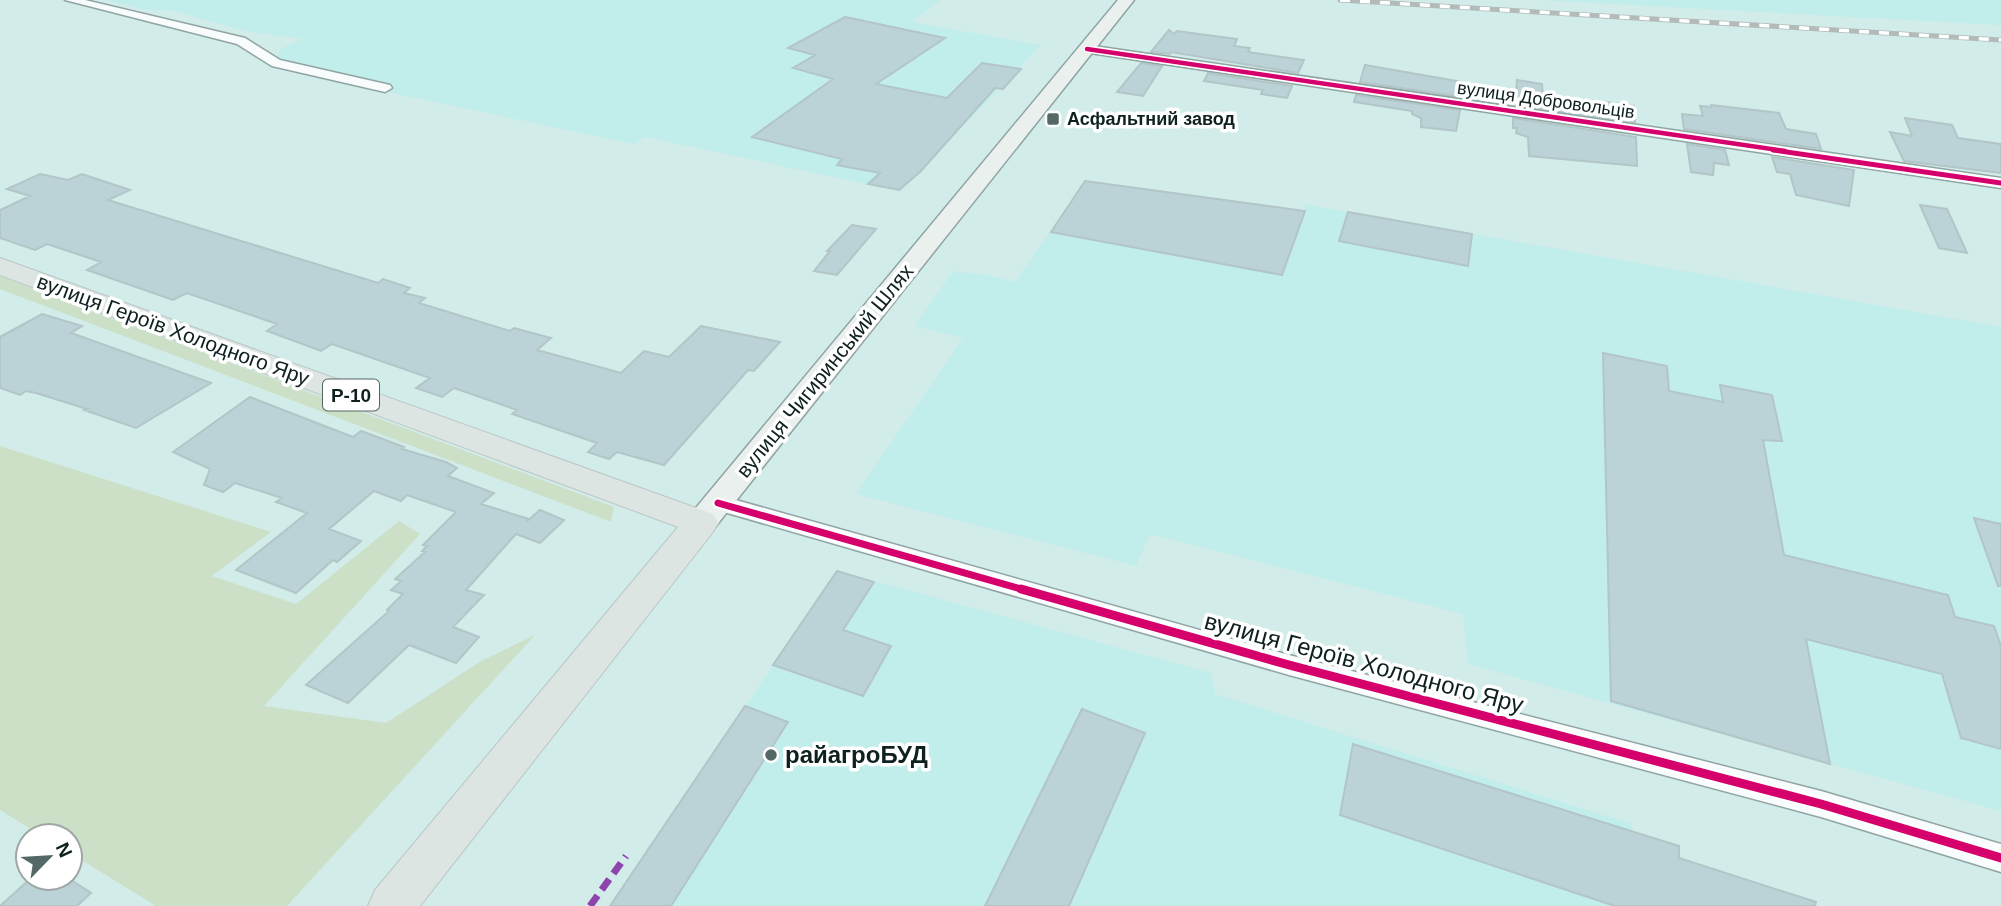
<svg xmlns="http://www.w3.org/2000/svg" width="2001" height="906" viewBox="0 0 2001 906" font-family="Arial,sans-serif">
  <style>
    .built { fill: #c1edea }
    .green { fill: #cce0c8 }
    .building { fill: #bbd3d7; stroke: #b2c5c7; stroke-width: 2 }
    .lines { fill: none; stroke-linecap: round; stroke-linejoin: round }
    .minor-casing { stroke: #90a4a3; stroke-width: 3 }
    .secondary-casing { stroke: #90a4a3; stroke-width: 3 }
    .primary-casing { stroke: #bac7c7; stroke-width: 2 }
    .minor { fill: #f8fcfc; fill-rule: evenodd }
    .secondary { fill: #eaf0ee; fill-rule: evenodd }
    .primary { fill: #dce5e2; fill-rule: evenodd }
    .rail-casing { stroke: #b3bbba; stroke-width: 5 }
    .rail { stroke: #fff; stroke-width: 3.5; stroke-dasharray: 10; stroke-linecap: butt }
    .quiet { stroke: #8e44ad; stroke-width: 7; stroke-dasharray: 13 7; stroke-linecap: butt }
    .cycleway-far3-casing { stroke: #fff; stroke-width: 7 }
    .cycleway-far2-casing { stroke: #fff; stroke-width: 9 }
    .cycleway-far1-casing { stroke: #fff; stroke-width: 11 }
    .cycleway-casing { stroke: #fff; stroke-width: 13 }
    .cycleway-far3 { stroke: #d6006c; stroke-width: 4.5 }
    .cycleway-far2 { stroke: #d6006c; stroke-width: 5 }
    .cycleway-far1 { stroke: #d6006c; stroke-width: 7 }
    .cycleway { stroke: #d6006c; stroke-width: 9 }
    .poi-dot { fill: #536867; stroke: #fff; stroke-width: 2.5 }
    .labels { text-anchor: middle; stroke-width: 7; stroke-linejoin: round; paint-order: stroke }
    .far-street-label { font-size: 18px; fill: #0e2120; stroke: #fff }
    .far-poi-label { font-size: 18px; font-weight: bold; fill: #0e2120; stroke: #fff; text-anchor: start }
    .shield { fill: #fff; stroke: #566463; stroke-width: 2 }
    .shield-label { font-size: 19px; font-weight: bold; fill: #0e2120 }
    .street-label { font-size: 21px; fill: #0e2120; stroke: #fff }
    .near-street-label { font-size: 24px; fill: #0e2120; stroke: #fff }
    .near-poi-label { font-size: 24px; font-weight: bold; fill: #0e2120; stroke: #fff; text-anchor: start }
  </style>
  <rect width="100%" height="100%" fill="#d2ecea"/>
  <path class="built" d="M105,0h835l-29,22 130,23 -140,146 -256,-54 -10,7 -253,-53 9,-6 -114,-25 3,-11 23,-10 -58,-8 -70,-20 -34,-2z
    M1538,0h463v25z
    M1085,181l219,30 -1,-7 698,123v484l-533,-147 -5,-50 -313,-80 -14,32 -280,-72 107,-156 -48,-12 38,-55 34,4 28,7z
    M837,571l374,102 4,21 417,130 4,80 6,2h-1032z"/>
  <path class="green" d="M0,276l614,231 -3,15 -611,-233z
    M0,446l271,86 -59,44 84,28 103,-83 21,13 -156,172 122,17 95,-62 54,-26 -248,271h-131l-86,-53v-17h-28l-42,-26z"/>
  <path class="building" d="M845,17l100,21 -69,46 71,14 35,-35 39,6 -18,20 -8,-1 -75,84 -21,18 -31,-6 12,-11 -43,-8 5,-6 -90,-22 81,-58 -40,-11 22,-13 -27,-7z
    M1169,30l5,4 3,-3 60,8 -3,7 16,2 -2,4 56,8 -6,13 -127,-21 -1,2 -19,-2z
    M1141,63l21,3 -19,30 -26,-4z
    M1365,65l98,17 -1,15 -102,-15z
    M1208,73l84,13 -5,12 -26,-4 2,-4 -59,-9z
    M1517,80l25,4 1,14 62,9v-5l29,4 1,16 -120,-17z
    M1356,95l104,15 -4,21 -35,-4v-9l-9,-4v-3l-58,-9z
    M1711,105l68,8 7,16 30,5 5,15 -137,-20 -2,-15 21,2 -3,-10 11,1z
    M1513,118l123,19 1,29 -108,-10 -1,-19 -12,-4 1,-5h-4z
    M1905,118l47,7 6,13 43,6v29l-97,-12 -14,-29 22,4z
    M1687,144l38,6 4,15 -15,-2 -1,12 -22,-3z
    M1772,157l82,13 -5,36 -53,-11 -6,-21 -13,-2z
    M40,174l28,6 14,-6 48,16 -22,10 270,83 5,-4 27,9 -6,5 21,5 -6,5 91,28 4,-3 37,10 -14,12 84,23 23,-22 25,6 32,-31 79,16 -26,29 -6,-1 -84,95 -47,-13 -8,7 -21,-7 9,-9 -85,-29 5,-4 -63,-22 -12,9 -26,-9 14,-10 -98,-34 -11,7 -54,-20 10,-7 -90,-31 -14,7 -86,-30 14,-8 -54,-18 -12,6 -35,-12v-28l30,-14 -23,-7z
    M1085,181l220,30 -23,64 -231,-43z
    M1920,205l27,4 20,44 -28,-5z
    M1348,212l124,22 -4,32 -129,-25z
    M852,225l24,4 -39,46 -23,-4 16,-20h-3z
    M42,314l40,12 -11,7 140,50 -75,45 -52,-18 3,-1 -51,-16 -10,-2 -6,4 -20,-7v-51z
    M1603,353l64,13 2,25 54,11 -3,-17 52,10 10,46 -19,-1 21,115 164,40 7,22 39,9 7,20v103l-40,-11 -19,-64 -136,-35 24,125 -219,-63z
    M250,397l103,40 8,-6 43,16 -2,2 44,13 11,6 -9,8 46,17 -13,11 48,15 -3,3 14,-12 24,10 -24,23 -24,-9 -50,56 18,5 -31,32 26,10 -23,26 -47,-18 -61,58 -42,-18 83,-74 -2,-1 16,-16 -12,-4 10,-9 -6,-2 30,-27 -3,-1 5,-5 -4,-1 33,-33 -49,-17 -6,6 -27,-10 -45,38 32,12 -24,21 -4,-2 -37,33 -60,-23 71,-57 -31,-11 6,-4 -47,-15 -12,9 -19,-7 6,-16 -37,-17z
    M1974,518l27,6v62h-3z
    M837,571l37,11 -31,48 48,16 -28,50 -90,-31z
    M745,706l43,16 -117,184h-61z
    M1082,709l63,24 -76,173h-84z
    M1353,744l326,102v12l137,44 -1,4h-200l-275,-91z
    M31,878h37l23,15 -14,13h-77z"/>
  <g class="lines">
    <defs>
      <path id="minor" d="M65,0h20l160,38 35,22 110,25 2,3 -7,4 -113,-26 -35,-22z
        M1087,45l914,133v10l-918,-136 -2,-3z
        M718,495l571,160 532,136 180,53v28l-180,-55 -532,-142 -579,-167 -3,-5 3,-5z"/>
      <path id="secondary" d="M1118,0h16l-422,531 -11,3 -11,-3 -4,-8 4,-8z"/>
      <path id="primary" d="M0,258l713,256 5,9 -5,9 -293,374h-52l7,-16 303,-363 -678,-252z"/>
    </defs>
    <use href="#minor" class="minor-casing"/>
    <use href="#secondary" class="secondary-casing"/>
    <use href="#primary" class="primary-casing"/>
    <use href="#minor" class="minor"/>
    <use href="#secondary" class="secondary"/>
    <use href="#primary" class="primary"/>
    <defs>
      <path id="rail" d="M1340,0l661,40"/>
    </defs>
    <use href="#rail" class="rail-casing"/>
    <use href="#rail" class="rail"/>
    <path class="quiet" d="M590,906l36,-50"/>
    <defs>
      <path id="cycleway-far3" d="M1087,49l698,102"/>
      <path id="cycleway-far2" d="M1773,150l228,33"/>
      <path id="cycleway-far1" d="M718,503l310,88"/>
      <path id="cycleway" d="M1021,589l268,76 532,139 180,54"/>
    </defs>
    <use href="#cycleway-far3" class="cycleway-far3-casing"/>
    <use href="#cycleway-far2" class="cycleway-far2-casing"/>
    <use href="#cycleway-far1" class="cycleway-far1-casing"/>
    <use href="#cycleway" class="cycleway-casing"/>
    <use href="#cycleway-far3" class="cycleway-far3"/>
    <use href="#cycleway-far2" class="cycleway-far2"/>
    <use href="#cycleway-far1" class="cycleway-far1"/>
    <use href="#cycleway" class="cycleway"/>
  </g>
  <g class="poi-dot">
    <rect x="1046" y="112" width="14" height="14" rx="3.5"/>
    <circle cx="771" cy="755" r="7"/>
  </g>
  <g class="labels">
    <g class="far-street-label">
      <text transform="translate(1546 100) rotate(8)" y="6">вулиця Добровольців</text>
    </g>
    <g class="far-poi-label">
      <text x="1067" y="125">Асфальтний завод</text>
    </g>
    <rect class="shield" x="323" y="379.5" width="56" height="31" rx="5"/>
    <g class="shield-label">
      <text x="351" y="402">Р-10</text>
    </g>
    <g class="street-label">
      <text transform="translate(173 330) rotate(20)" y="7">вулиця Героїв Холодного Яру</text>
      <text transform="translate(825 371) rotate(-51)" y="7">вулиця Чигиринський Шлях</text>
    </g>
    <g class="near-street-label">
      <text transform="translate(1364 663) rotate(15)" y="8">вулиця Героїв Холодного Яру</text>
    </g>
    <g class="near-poi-label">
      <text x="785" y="763">райагроБУД</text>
    </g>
  </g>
  <g transform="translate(49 857) rotate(65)"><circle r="33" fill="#ffffff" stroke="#9fa6a6" stroke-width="2"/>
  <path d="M0-5L12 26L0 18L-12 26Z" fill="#536867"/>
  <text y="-10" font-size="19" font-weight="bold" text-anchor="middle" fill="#0e2120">N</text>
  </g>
</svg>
